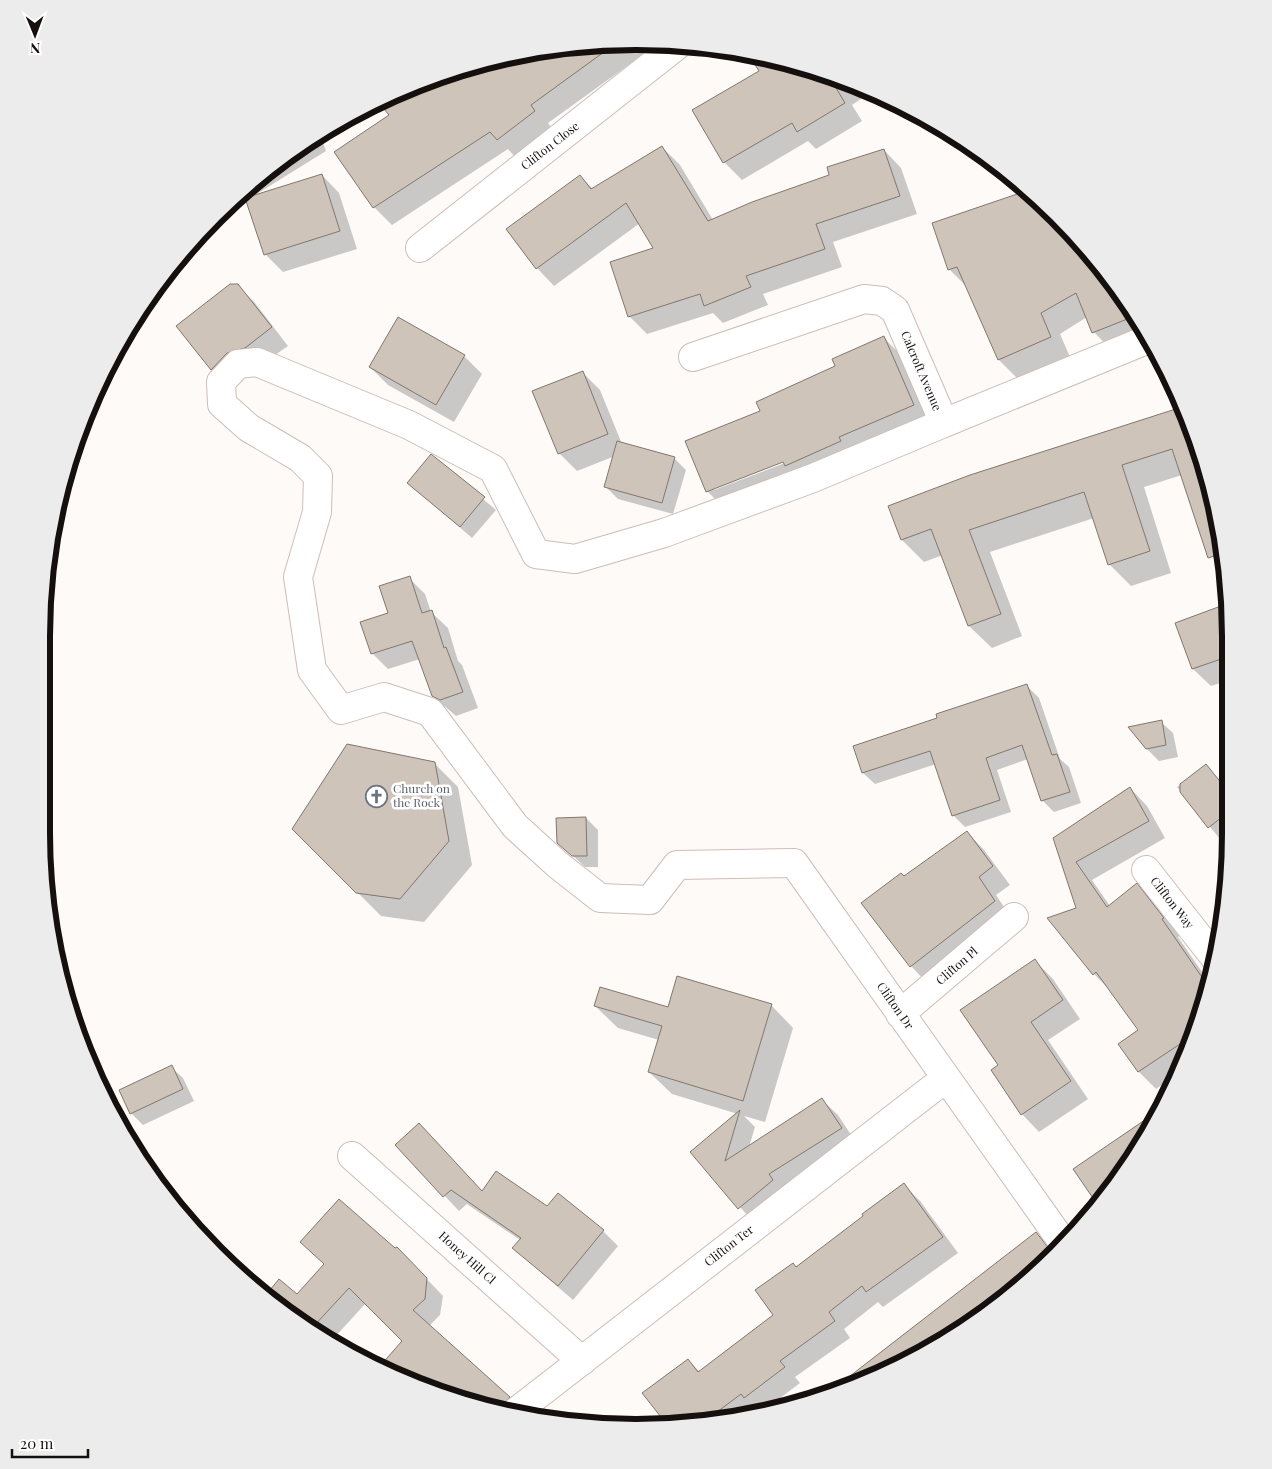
<svg xmlns="http://www.w3.org/2000/svg" width="1272" height="1469" viewBox="0 0 1272 1469" font-family="'Playfair Display',serif">
  <style>
    .shadow { fill: #0003; fill-rule: evenodd }
    .building { fill: #cec4b9; stroke: #81776d }
    .lines { fill: none; stroke-linecap: round; stroke-linejoin: round }
    .minor-casing { stroke: #ccbeb7; stroke-width: 30 }
    .minor { stroke: #fff; stroke-width: 28 }
    .labels { text-anchor: middle; stroke-width: 5; stroke-linejoin: round; paint-order: stroke }
    .street-label { font-size: 12px; fill: #15100e; stroke: #fff }
    .worship-label { font-size: 12px; fill: #5b616d; stroke: #fff; text-anchor: start }
    .rim { fill: none; stroke: #15100e; stroke-width: 6 }
  </style>
  <rect width="100%" height="100%" fill="#fdfaf8"/>
  <path class="shadow" d="M648,43l4,5 -104,75 4,6 -37,28 -7,-8 -116,76 -18,-18 -38,-55 54,-37 38,-32 17,-10 114,-27z
    M750,55l40,7 81,30 -19,13 10,16 -46,28 -8,-8 -66,39 -18,-18 36,-91z
    M320,134l6,17 -71,44 67,-20 17,18 18,56 -74,23 -18,-18 -18,-54 -13,8 -4,-4 14,-15z
    M662,147l18,18 33,55 118,-44 53,-26 17,18 16,46 -84,28 9,25 -79,27 5,11 -45,18 -10,-10 -66,21 -18,-18 26,-68 -15,-25 -86,63 -17,-18 43,-92 13,13z
    M1010,175l73,69 67,93 -37,15 -19,-20 -7,-15 -27,17 10,23 -51,23 -20,-20 -32,-73 -17,-17 -16,-46 83,-29z
    M237,285l18,18 33,43 -59,41 -18,-18 -34,-43z
    M884,338l18,18 29,67 -206,86 -18,-18 55,-79zM789,458l1,3 -76,29v-3z
    M464,356l18,18 -28,48 -66,-37 -18,-18z
    M582,372l18,18 22,54 52,14 12,12 -13,44 -55,-15 -12,-12 9,-31 -38,15 -18,-18z
    M1182,408l17,37 23,113 -18,-18 -22,-65 -38,12 27,86 -40,13 -22,-22 -15,-46 -104,34 32,84 -30,12 -23,-22 -26,-71 -19,7 -22,-22 69,-64z
    M432,456l64,54 -24,28 -63,-55z
    M409,578l16,16 6,18 17,16 10,33 4,4 16,43 -22,8 -23,-20 -13,-37 -32,10 -16,-16 17,-39z
    M1229,604l1,76 -19,6 -18,-17 -17,-46z
    M1027,686l12,12 21,61 9,8 12,36 -27,9 -12,-12 -14,-41 -31,11 14,42 -46,15 -12,-12 -17,-51 -61,20 -12,-11 76,-54z
    M1161,722l12,11 5,24 -19,4 -12,-12z
    M434,763l24,24 14,78 -48,57 -43,-6 -87,-87z
    M1206,766l25,28 -1,44 -3,-5 -7,6 -43,-52z
    M1130,788l17,18 18,32 -73,42 18,26 27,-21 17,17 26,33 -2,2 31,45 -23,78 -8,14 -22,15 -17,-17 -19,-28 20,-14 -29,-39 -17,-17 -17,-65 -23,-71z
    M586,818l12,12v37h-13l-27,-25z
    M967,832l17,18 26,35 -14,10 16,24 -84,65 -17,-18 -7,-89z
    M1226,878v7l-4,-4z
    M1035,961l18,18 27,40 -32,21 40,59 -49,33 -17,-18 -22,-49z
    M771,1005l22,23 -28,94 -21,-6 11,11 -6,20 73,-47 16,15 19,29 -102,80 -63,-72 46,-38 -66,-20 -23,-22 10,-32 -41,-12 -23,-22 73,3z
    M171,1067l12,11 11,23 -51,24 -12,-12z
    M1147,1121l4,4 -21,39 -32,39 -23,-34z
    M397,1145l86,47 64,16 56,23 15,15 -45,54 -60,-52 7,-8 -53,-36 -8,7z
    M904,1185l16,16 38,52 -75,54 -5,-5 -34,27 6,9 -55,39 5,6 -33,25 -92,18 -21,-1 10,-7 24,-58 12,12 75,-56 22,-48z
    M1036,1233l20,21 -122,94z
    M397,1248l46,48 -3,19 -11,11 96,88 -5,2 -112,-34 -27,-15 23,-26 -38,-38 -33,36 -59,-34 -8,-8 13,-16 18,15z"/>
  <path class="building" d="M615,44l-84,61 4,6 -38,29 -7,-8 -117,76 -39,-56 55,-37 -5,-6 42,-27 19,-9 114,-27z
    M749,55l41,7 39,14 16,27 -48,29 -5,-9 -69,40 -31,-53 67,-39z
    M662,146l46,75 44,-19 77,-27 -2,-8 57,-18 16,47 -84,28 9,25 -79,27 5,11 -47,19 -4,-12 -72,23 -18,-55 43,-14 -27,-45 -90,66 -30,-40 74,-54 11,14z
    M322,174l18,57 -76,24 -19,-57z
    M1026,191l57,53 52,72 -43,17 -16,-40 -35,20 10,24 -53,23 -41,-93 -9,3 -16,-47z
    M230,284h8l34,43 -27,21 -18,5 -16,17 -35,-44z
    M398,317l67,38 -29,50 -67,-38z
    M884,336l30,69 -75,32 2,4 -56,25 -2,-4 -77,30 -21,-51 75,-30 -4,-9 79,-36 -3,-7z
    M583,371l25,63 -50,20 -26,-63z
    M1182,407l17,38 22,109 -13,4 -36,-109 -50,16 28,86 -42,14 -24,-73 -115,38 32,84 -33,12 -37,-97 -30,11 -13,-34 82,-31z
    M617,441l58,16 -13,46 -58,-16z
    M431,454l54,43 -25,30 -53,-44z
    M410,576l12,37 10,-3 12,38 2,-1 17,45 -23,8 -8,-4 -20,-55 -41,13 -11,-32 28,-9 -9,-27z
    M1229,603l1,53 -38,13 -17,-46z
    M1027,684l25,71 5,-1 13,38 -29,9 -19,-56 -36,13 14,42 -48,16 -22,-65 -68,22 -9,-27 84,-28 -1,-4z
    M1162,720l4,25 -20,4 -18,-22z
    M347,744l88,18 14,79 -49,58 -44,-6 -64,-64z
    M1206,764l25,31v15l-23,18 -28,-36v-8z
    M1130,787l19,34 -73,41 31,45 30,-24 27,35 -2,1 46,67 -21,69 -7,-11 -42,28 -20,-28 20,-14 -42,-58 -3,3 -46,-57 29,-10 -23,-70z
    M586,817l1,39h-15l-15,-13 -1,-25z
    M967,831l26,35 -14,11 16,24 -85,66 -49,-64 40,-30 3,3z
    M1035,959l28,41 -32,22 40,59 -50,34 -30,-45 7,-5 -38,-55z
    M677,976l95,28 -29,97 -95,-29 14,-46 -68,-20 6,-19 68,20z
    M172,1065l11,24 -53,25 -11,-24z
    M822,1098l20,30 -73,46 4,6 -35,29 -48,-57 50,-42 -15,51z
    M1158,1111l-28,53 -33,40 -24,-35z
    M419,1123l63,68 14,-20 51,35 11,-13 46,37 -46,56 -46,-38 9,-10 -70,-48 -8,7 -48,-52z
    M904,1183l39,54 -77,55 -4,-6 -33,26 6,9 -55,40 5,6 -41,31 -3,-4 -36,27 -37,5 -26,-33 46,-34 10,13 75,-57 -18,-25 38,-27 3,4 67,-51 -1,-2z
    M339,1199l56,49 2,-1 30,31 -2,21 -12,11 97,87 -12,13 -90,-28 -28,-16 22,-25 -53,-53 -36,39 -39,-22 -9,-9 14,-17 18,15 27,-30 -24,-22z
    M1036,1232l18,23 -120,93 -79,36 -5,-8z"/>
  <g class="lines">
    <defs>
      <path id="minor" d="M420,248l260,-205
        M693,357l171,-58 18,2 13,9 49,113 207,-85
        M944,423l-131,55 -149,55 -89,26 -39,-5 -43,-85 -84,-44 -152,-63 -19,2 -17,18 1,22 27,24 51,30 18,18 -1,36 -19,65 14,93 29,40 43,-13 46,15 85,114 43,39 42,33 50,2 27,-35 117,-2 270,381
        M1146,870l70,89
        M900,1014l114,-97
        M352,1156l230,205
        M513,1414l433,-336"/>
    </defs>
    <use href="#minor" class="minor-casing"/>
    <use href="#minor" class="minor"/>
  </g>
  <defs>
    <symbol id="church-ring" viewBox="-11 -11 22 22"><circle r="9.5" fill="#fff" stroke="#6b7280" stroke-width="1.5"/><path d="M-1.2-6h2.4v3.5h3.3v2.4h-3.3V6h-2.4V-.1h-3.3v-2.4h3.3Z" fill="#6b7280"/></symbol>
  </defs>
  <g fill-rule="evenodd">
    <use href="#church-ring" x="364" y="784" width="25" height="25"/>
  </g>
  <g class="labels">
    <g class="street-label">
      <text transform="translate(550 146) rotate(-38)" y="4">Clifton Close</text>
      <text transform="translate(921 371) rotate(67)" y="4">Calcroft Avenue</text>
      <text transform="translate(1172 903) rotate(52)" y="4">Clifton Way</text>
      <text transform="translate(957 966) rotate(-41)" y="4">Clifton Pl</text>
      <text transform="translate(895 1006) rotate(55)" y="4">Clifton Dr</text>
      <text transform="translate(729 1246) rotate(-38)" y="4">Clifton Ter</text>
      <text transform="translate(467 1258) rotate(42)" y="4">Honey Hill Cl</text>
    </g>
    <g class="worship-label">
      <text x="393" y="793">Church on<tspan x="393" dy="14">the Rock</tspan></text>
    </g>
  </g>
  <path d="M0 0H1272V1469H0ZM636 50H636A586 586 0 0 1 1222 636V833A586 586 0 0 1 636 1419H636A586 586 0 0 1 50 833V636A586 586 0 0 1 636 50Z" fill="#ececec" fill-rule="evenodd"/>
  <path class="rim" d="M636 50H636A586 586 0 0 1 1222 636V833A586 586 0 0 1 636 1419H636A586 586 0 0 1 50 833V636A586 586 0 0 1 636 50Z"/>
  <g transform="translate(35 35) rotate(179)" stroke="#ffffff" stroke-width="4" paint-order="stroke">
  <path d="M0-4L9 19L0 12L-9 19Z" fill="#15100e"/>
  <text y="-8" font-size="14" font-weight="bold" text-anchor="middle" fill="#15100e">N</text>
  </g>
  <path d="M12 1449v8h76v-8" fill="none" stroke="#15100e" stroke-width="2.5"/>
  <text x="20" y="1449" font-size="15" fill="#15100e" stroke="#ffffff" stroke-width="4" paint-order="stroke">20 m</text>
</svg>
